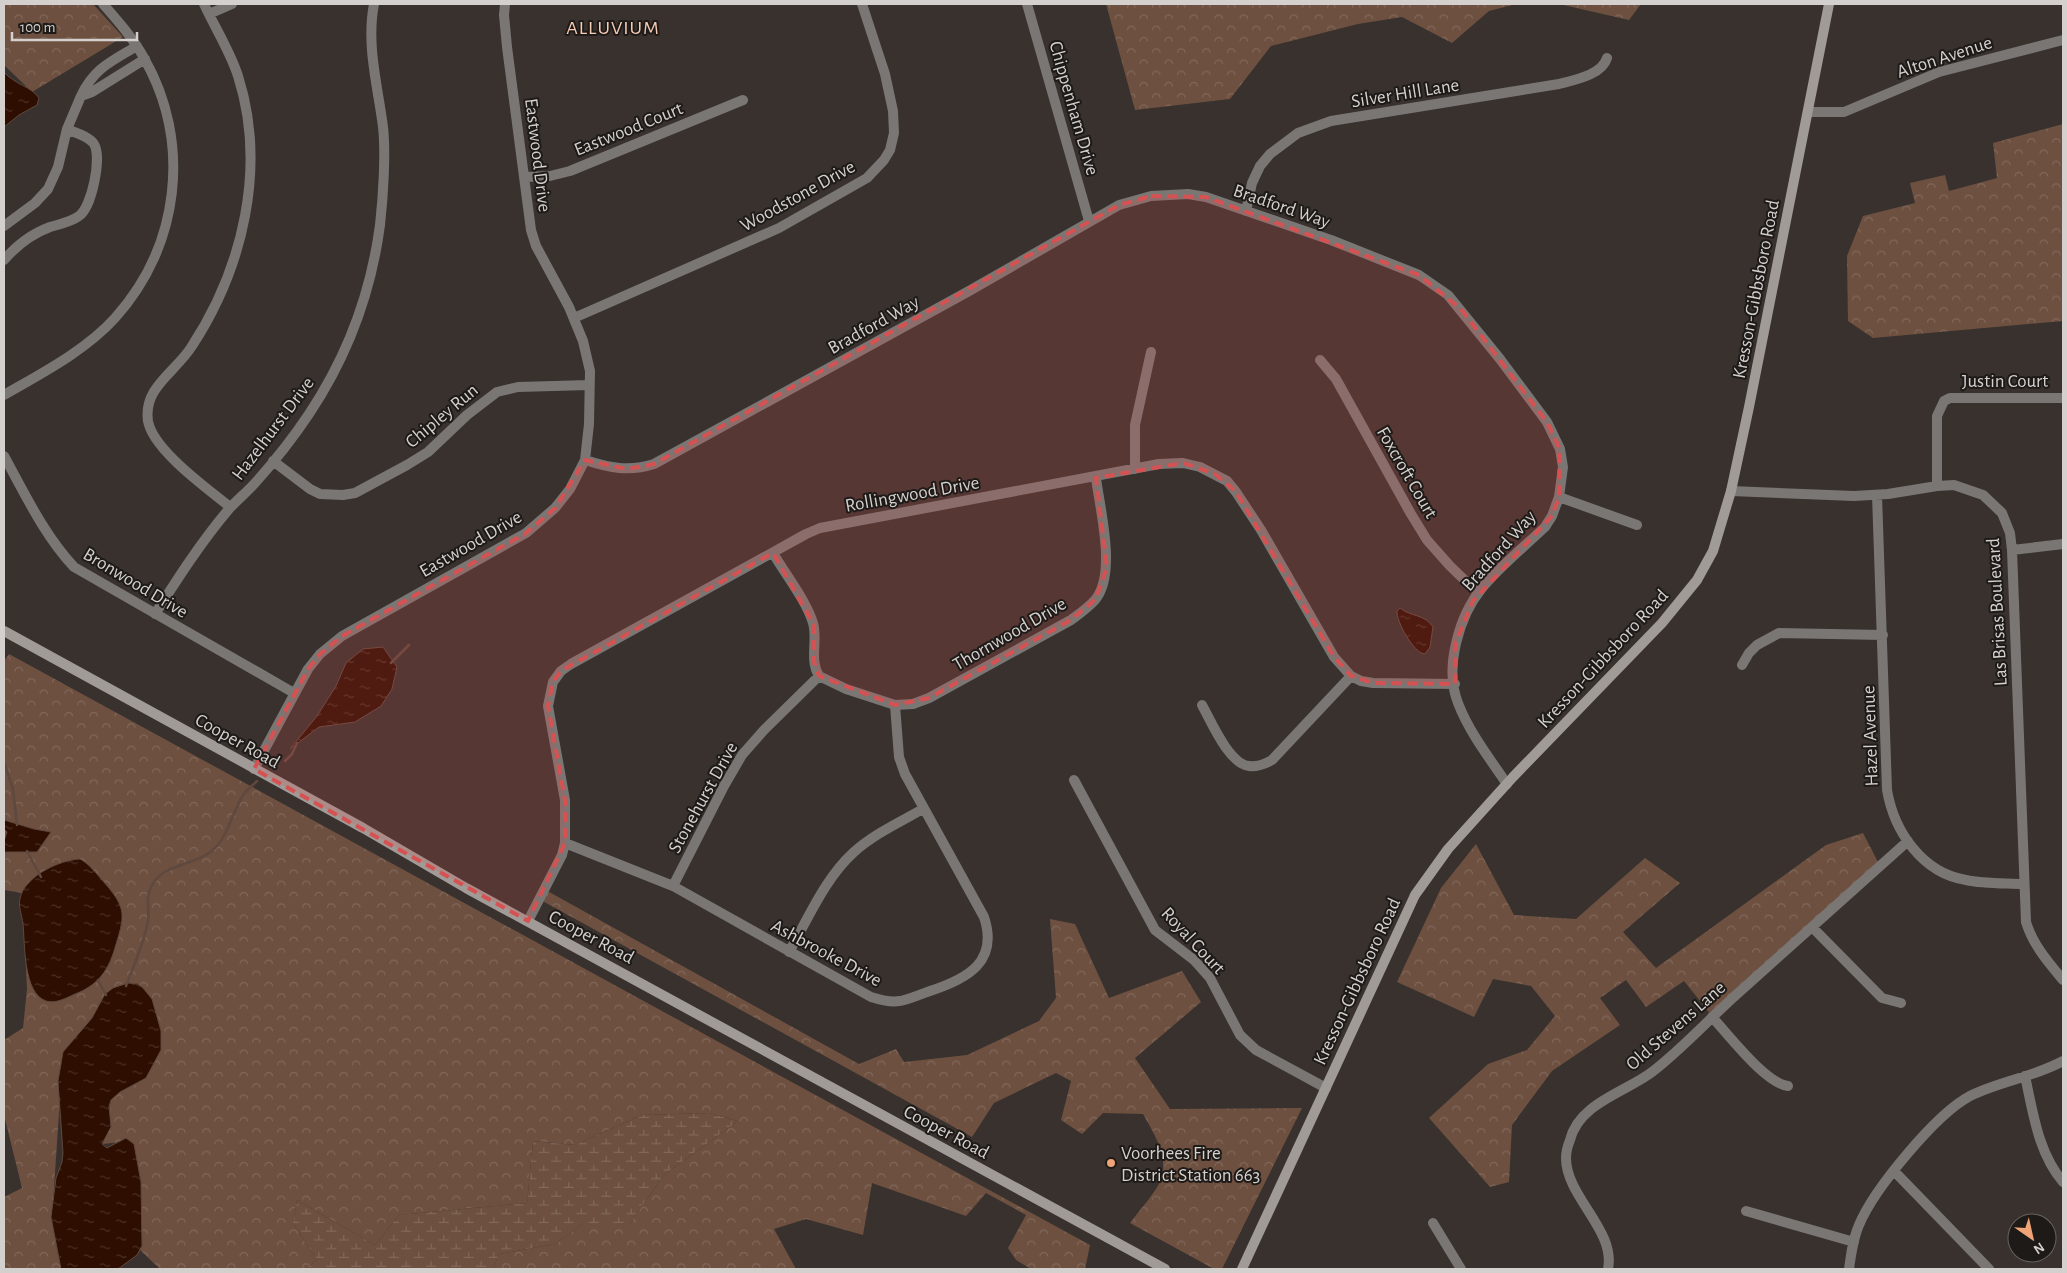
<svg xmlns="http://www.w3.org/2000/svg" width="2067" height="1273" viewBox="0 0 2067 1273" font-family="'Alegreya Sans',sans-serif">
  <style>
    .forest { fill: url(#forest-crowns) }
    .wetland { fill: url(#wetland-marsh) }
    .water { fill: url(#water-ripples); stroke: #5f483e }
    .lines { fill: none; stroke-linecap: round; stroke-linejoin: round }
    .stream { stroke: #5f483e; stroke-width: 2.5 }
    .street { stroke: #797674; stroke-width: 10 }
    .secondary { stroke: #a19b98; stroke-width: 10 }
    .marked { fill: #d65252; fill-opacity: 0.2; stroke: #d65252; stroke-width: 4; stroke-dasharray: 10 6; stroke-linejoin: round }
    .poi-dot { fill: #efa377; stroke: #1d1a18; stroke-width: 2 }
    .labels { text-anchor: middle; stroke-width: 4; stroke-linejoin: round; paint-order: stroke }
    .street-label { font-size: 19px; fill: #d4d0ce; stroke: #1d1a18 }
    .poi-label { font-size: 19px; fill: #d4d0ce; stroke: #1d1a18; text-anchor: start }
    .neighbourhood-label { font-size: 20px; letter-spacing: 1px; fill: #f7cbb3; stroke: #1d1a18 }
  </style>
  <defs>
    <pattern id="forest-crowns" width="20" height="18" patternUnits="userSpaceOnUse" patternTransform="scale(1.25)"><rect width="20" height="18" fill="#6d5040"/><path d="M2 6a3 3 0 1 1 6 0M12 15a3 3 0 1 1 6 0" fill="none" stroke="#81685a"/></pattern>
    <pattern id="wetland-marsh" width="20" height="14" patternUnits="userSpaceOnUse" patternTransform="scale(1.25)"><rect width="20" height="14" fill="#6d5040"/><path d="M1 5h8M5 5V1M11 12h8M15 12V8" fill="none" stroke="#81685a"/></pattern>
    <pattern id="water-ripples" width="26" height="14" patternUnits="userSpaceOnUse" patternTransform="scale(1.25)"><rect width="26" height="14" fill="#2d0e00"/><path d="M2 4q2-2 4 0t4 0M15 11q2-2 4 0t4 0" fill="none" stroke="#4b3024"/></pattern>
  </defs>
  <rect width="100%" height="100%" fill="#38312d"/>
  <path class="forest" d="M4,4h89l30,33 -91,55 -28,-27z
    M1106,4h410l-27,7 -37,32 -50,-26 -44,7 -87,22 -41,53 -95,11z
    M1559,4h82l-12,16z
    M2063,124v197l-190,17 -25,-17 -1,-65 16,-40 52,-13 -5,-20 35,-8 4,16 48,-13 -4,-35z
    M9,654l1081,591 -5,24h-54l-15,-9 -8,-12 18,-33 -40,-22 -20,23 -94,-33 -9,52 -57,-16 -32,10 22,40h-303l6,-15 56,-10 29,-21h46l34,-48 74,-54 -29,-8 -67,2 -67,30 -42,-4 -6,62 -128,12 -24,30 -78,-45 -4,23 24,37 -12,9h-145l-20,-19 1,-68 -10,-41 -28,3 8,-44 50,-50 -33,-67 -65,69 -10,151 9,66h-58v-72l18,-9 -18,-73v-75l19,-12 4,-39 -5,-96 -18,-3v-229z
    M1863,833l16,31 -167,152 -28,-35 -38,26 -20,-27 -26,18 20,27 -68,46 -40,54 -3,57 -19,5 -61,-69 59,-54 39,-14 28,-34 -24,-30 -38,-7 -19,38 -77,-35 44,-94 35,-44 38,71 62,4 69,-61 35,25 -57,49 33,36 170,-123z
    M542,888l317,176 37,-15 8,13 63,-7 72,-34 17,-23 -6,-79 25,5 34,74 73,-27 19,31 -66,56 35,51 132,-1 -80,161h-8l-84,-46c7,-10 28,-33 31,-44 8,-23 -7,-45 -18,-65l-40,-1 -21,21 -21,-14 10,-39 -15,-8 -62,30 -22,34 -435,-239z"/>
  <path class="wetland" d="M709,1113l29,8 -74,54 -34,48h-46l-29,21 -56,10 -6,15h-188l12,-9 -24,-37 4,-23 78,45 24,-30 128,-12 6,-62 42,4 67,-30z"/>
  <path class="water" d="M4,72c10,12 28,15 35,26l-2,7 -18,10 -15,12z
    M1400,608c11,9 25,6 33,19l-3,20 -5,7c-11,0 -29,-33 -28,-43z
    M383,647l14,20 -5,22 -11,17 -26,16 -36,5 -29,22 27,-33 19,-30 10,-23 17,-14z
    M4,820l30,9 17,3 -14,20h-33v-11l3,-9 -3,-3z
    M80,859c8,4 16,14 22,21 26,29 23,35 12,71 -7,22 -18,35 -39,43 -9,4 -19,10 -29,7 -23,-8 -21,-57 -23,-77 -1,-10 -6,-18 -2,-29 7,-20 39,-35 59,-36z
    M128,983l10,1 5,4 9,11 9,32v19l-15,28 -26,14 -9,8 -2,6 2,21 -9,17 5,4 19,-10 8,6 7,38 1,64 -5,9 -19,14h-57l-10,-52 5,-39 6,-16 1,-9 -5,-72 5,-29 29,-34 13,-24 8,-6z"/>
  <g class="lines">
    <path class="stream" d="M391,663l18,-18
      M285,761l7,-7 5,-11
      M4,762l9,27 4,36
      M27,851l14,26
      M98,980l8,15
      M126,986c8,-21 18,-43 22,-65 2,-11 -3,-23 3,-34 13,-25 41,-20 61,-36 15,-13 20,-37 30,-54 3,-6 10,-11 15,-16"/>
    <path class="street" d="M204,4c11,24 26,47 34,72 29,91 5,192 -46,270 -16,26 -49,41 -44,75 5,29 59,67 82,86
      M1027,4l62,217
      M209,14l23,-10
      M137,46c-25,15 -43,22 -56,50l11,-4 53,-33
      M1808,112h36l95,-40 124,-32
      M525,177l25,-1 20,-5 173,-71
      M1246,211l6,-28 8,-17 10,-12 28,-21 33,-12 228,-37c15,-4 43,-9 48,-26
      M4,226l31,-23 13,-14 10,-22 9,-38 14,-33
      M4,260c13,-15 27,-26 46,-33 10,-3 21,-5 29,-11 13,-9 23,-59 15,-72 -5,-8 -19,-11 -27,-15
      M574,318l205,-90 88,-50 17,-18 6,-10 4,-17 -1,-22 -8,-37 -23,-70
      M1320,360l16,19 75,135 16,26 23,26 28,27
      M4,395c38,-22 81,-44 111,-77 65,-72 77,-176 29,-260 -11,-20 -26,-37 -41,-54
      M4,456c21,38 40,79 70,111l220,126
      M585,460c25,8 44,12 69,4l315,-173 150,-86 32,-9 37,-2 18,3 125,43 88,35 29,20 52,64 47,63 13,27 3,18 -4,30 -7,19 -7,11c-21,20 -45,39 -63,61 -23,28 -38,80 -24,115 11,29 32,56 49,81
      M273,461l37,28 10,5 23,1 12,-2 52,-28 21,-13 39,-37 30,-23 21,-5 71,-2
      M1135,469v-44l16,-73
      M1937,486v-70l7,-15 6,-3h113
      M1731,491l123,5 34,-2 49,-8 17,-1 29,10 19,18 8,20 2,17 14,372c7,23 22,40 37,58
      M1877,495l10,295c7,41 35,83 79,90 18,4 39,3 57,4
      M1559,497l78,28
      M2012,550l51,-6
      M773,553c12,21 33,47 40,70 5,17 -4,37 6,53
      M155,614c23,-36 46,-72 74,-105 8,-9 18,-17 26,-26 19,-21 38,-45 54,-69 38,-57 62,-121 71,-189 3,-27 6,-71 3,-98 -5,-40 -17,-82 -9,-123
      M1742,665l7,-12 8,-8 22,-12 104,2
      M819,676l27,13 49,16 18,-1 16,-6 142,-78c8,-6 17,-12 24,-20 22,-26 5,-90 1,-122
      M1202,705c9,16 27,59 47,61 9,1 16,-2 23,-6l79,-84
      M254,769l54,-100 12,-15 22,-18 184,-103 29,-25 15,-19 15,-29 4,-36 1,-53 -7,-30 -14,-34 -33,-61 -5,-16 -24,-183 -3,-32 1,-11
      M1074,780l81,150 39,30 16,18 30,57 16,15 70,38
      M565,843l108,43 198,111c28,9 33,3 59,-6 37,-12 69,-29 54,-74l-79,-143 -6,-17 -4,-52
      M673,886l51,-100 18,-31 22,-25 55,-54
      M528,921l34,-66 3,-12v-43l-17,-94 5,-24 8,-11 10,-7 235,-130 14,-6 339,-64 24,-1 17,4 27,14 9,11 25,38 73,127 17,19 10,5 12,2 82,1
      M1812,927l70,71 19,5
      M789,952c19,-33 36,-74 65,-100 20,-18 46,-30 69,-43
      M1712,1017c17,18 53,66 76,69
      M2025,1076c8,36 13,77 38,106
      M1894,1171l95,98
      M1746,1211l108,31
      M1433,1223l28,46
      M1608,1269c8,-39 -42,-72 -42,-111 0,-6 2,-13 4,-18 9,-37 56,-48 82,-68 30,-23 56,-52 84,-77 57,-51 115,-103 172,-154
      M1849,1269c2,-15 4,-30 10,-44 15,-36 77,-111 111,-129 30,-15 64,-19 93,-35"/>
    <path class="secondary" d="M4,631l359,197 103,60 699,381
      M1242,1269l173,-374 33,-46 65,-72 149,-154 35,-43 16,-29 18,-60 18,-84 80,-403"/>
  </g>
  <path class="marked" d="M1151,196l55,1 213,78 42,34 86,113 13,27 -1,48 -7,19 -79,85 -17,41 -1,42 -82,-1 -22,-7 -17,-19 -98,-165 -21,-18 -32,-11 -87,15 11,89 -11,32 -25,21 -142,78 -34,7 -76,-29 -5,-14v-37l-41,-72 -212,118 -8,11 -5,24 17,94v43l-37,78 -274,-152 54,-100 12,-15 22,-18 184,-103 29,-25 30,-48 42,9 27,-5 465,-259z"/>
  <circle class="poi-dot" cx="1111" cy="1163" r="5"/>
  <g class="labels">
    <g class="street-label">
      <text transform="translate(1944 56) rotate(-18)" y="7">Alton Avenue</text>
      <text transform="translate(1405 92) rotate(-9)" y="7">Silver Hill Lane</text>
      <text transform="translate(1075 108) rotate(74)" y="7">Chippenham Drive</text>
      <text transform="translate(628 128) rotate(-22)" y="7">Eastwood Court</text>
      <text transform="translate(539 155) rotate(83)" y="7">Eastwood Drive</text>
      <text transform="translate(797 195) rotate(-29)" y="7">Woodstone Drive</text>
      <text transform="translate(1282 205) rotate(19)" y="7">Bradford Way</text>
      <text transform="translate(1755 289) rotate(-79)" y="7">Kresson-Gibbsboro Road</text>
      <text transform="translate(873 324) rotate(-29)" y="7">Bradford Way</text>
      <text x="2005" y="387">Justin Court</text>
      <text transform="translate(441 415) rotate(-40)" y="7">Chipley Run</text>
      <text transform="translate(272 428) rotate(-53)" y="7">Hazelhurst Drive</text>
      <text transform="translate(1408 472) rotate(60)" y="7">Foxcroft Court</text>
      <text transform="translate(912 493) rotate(-10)" y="7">Rollingwood Drive</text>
      <text transform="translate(470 543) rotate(-30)" y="7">Eastwood Drive</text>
      <text transform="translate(1498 550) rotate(-48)" y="7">Bradford Way</text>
      <text transform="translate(136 582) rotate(31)" y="7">Bronwood Drive</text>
      <text transform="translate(1996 612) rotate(-93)" y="7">Las Brisas Boulevard</text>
      <text transform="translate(1009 633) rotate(-30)" y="7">Thornwood Drive</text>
      <text transform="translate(1602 658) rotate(-47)" y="7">Kresson-Gibbsboro Road</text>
      <text transform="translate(1869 736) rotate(-92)" y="7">Hazel Avenue</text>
      <text transform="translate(238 740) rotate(29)" y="7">Cooper Road</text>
      <text transform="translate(702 797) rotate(-61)" y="7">Stonehurst Drive</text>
      <text transform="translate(592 936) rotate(28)" y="7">Cooper Road</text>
      <text transform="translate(1194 940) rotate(47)" y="7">Royal Court</text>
      <text transform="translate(827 952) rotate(28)" y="7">Ashbrooke Drive</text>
      <text transform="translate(1356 981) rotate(-65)" y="7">Kresson-Gibbsboro Road</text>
      <text transform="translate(1675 1025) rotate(-41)" y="7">Old Stevens Lane</text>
      <text transform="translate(947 1131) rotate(28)" y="7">Cooper Road</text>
    </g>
    <g class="poi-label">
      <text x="1121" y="1159">Voorhees Fire<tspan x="1121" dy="22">District Station 663</tspan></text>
    </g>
    <g class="neighbourhood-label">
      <text x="613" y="34">ALLUVIUM</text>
    </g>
  </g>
  <rect width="2067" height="1273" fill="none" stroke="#d4d0ce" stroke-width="10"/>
  <g transform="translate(2032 1238) rotate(146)"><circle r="24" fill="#1d1a18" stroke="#666361"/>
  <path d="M0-4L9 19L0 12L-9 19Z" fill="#efa377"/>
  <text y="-8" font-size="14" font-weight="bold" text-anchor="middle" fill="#d4d0ce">N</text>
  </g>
  <path d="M12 32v8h125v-8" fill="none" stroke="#d4d0ce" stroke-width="2.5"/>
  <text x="20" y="32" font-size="15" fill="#d4d0ce" stroke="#1d1a18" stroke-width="4" paint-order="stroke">100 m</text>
</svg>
